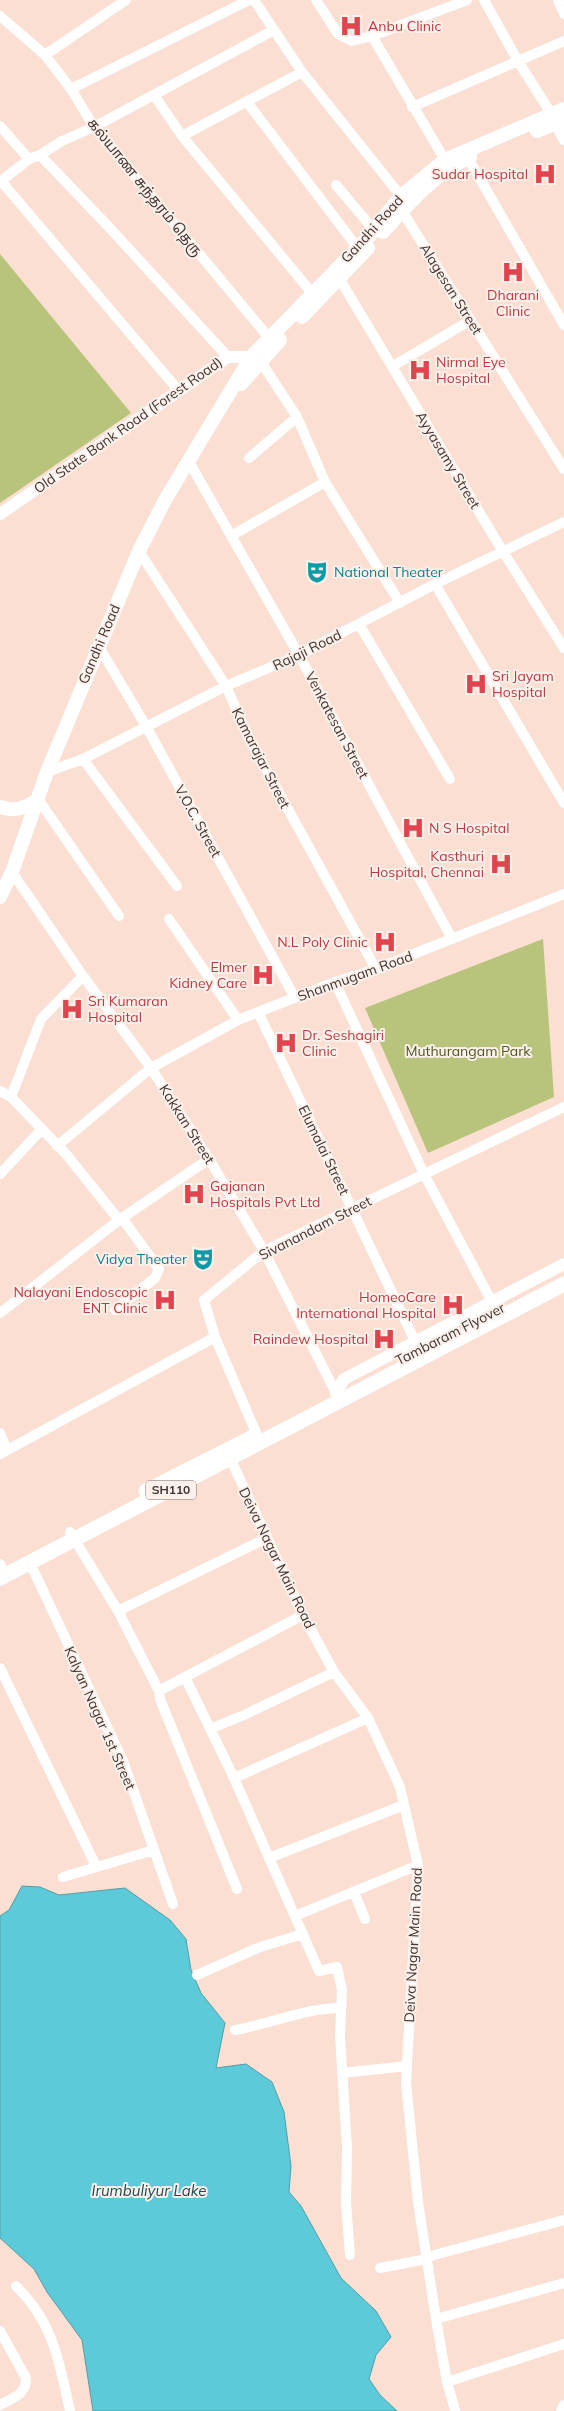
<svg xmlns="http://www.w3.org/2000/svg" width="564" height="2411" viewBox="0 0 564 2411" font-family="Mulish,'Noto Sans Tamil',sans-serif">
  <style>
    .green { fill: #b8c47b }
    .water { fill: #5ccad9; stroke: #549da6 }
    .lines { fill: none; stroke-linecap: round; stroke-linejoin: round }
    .minor { stroke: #fff; stroke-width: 10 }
    .tertiary { stroke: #fff; stroke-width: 12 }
    .secondary { stroke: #fff; stroke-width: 14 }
    .primary { stroke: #fff; stroke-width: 15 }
    .labels { text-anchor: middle; stroke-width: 4; stroke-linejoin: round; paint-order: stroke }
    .shield { fill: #fcf0eb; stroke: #786d68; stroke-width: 1 }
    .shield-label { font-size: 12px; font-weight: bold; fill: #403530 }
    .health-label { font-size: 14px; fill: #be3a42; stroke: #fcf0eb; text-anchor: start }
    .street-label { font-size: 14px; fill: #403530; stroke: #fcf0eb }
    .culture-label { font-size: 14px; fill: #0d838f; stroke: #fcf0eb; text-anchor: start }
    .park-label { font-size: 14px; fill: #4f571f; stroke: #fcf0eb }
    .water-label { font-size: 15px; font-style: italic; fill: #1a4b52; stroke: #fcf0eb }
  </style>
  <rect width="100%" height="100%" fill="#fbdfd2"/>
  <path class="green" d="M0,254l131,159 -131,90z
    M543,939l11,158 -126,56 -63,-145z"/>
  <path class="water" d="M22,1886l18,1 19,8 66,-7 45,32 16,19 5,31 10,23 24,30 -9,45 30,-4 26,18 12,30 7,54 -2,26 12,14 40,72 35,33 15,26 -15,18 -7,24 11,16 17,16h-304l-11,-71 -35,-48 -13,-23 -34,-31v-322l9,-6z"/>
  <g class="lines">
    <path class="minor" d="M254,0l48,72 102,128
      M316,0l22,34 14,7 20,-5 73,124
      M484,0l34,61 34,54
      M558,0l6,14
      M0,16l45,39 26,34 23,38 176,212
      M372,36l95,-36
      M45,55l81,-55
      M71,89l178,-89
      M154,95l28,41 130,157
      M247,102l110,145
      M412,107l152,-66
      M0,126l29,33
      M182,136l120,-64
      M40,155l67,70 121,132
      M468,158l96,167
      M1,181l178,210
      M0,182l29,-23 11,-4 22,-14 32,-14 180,-97
      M336,185l38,45
      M402,211l162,258
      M336,273l166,277 62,98
      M261,362l36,55 28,65 75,121
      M393,366l78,-46
      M249,458l48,-41
      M188,460l111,195 153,284
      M231,536l94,-54
      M139,551l87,135 25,56 125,227
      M435,584l129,219
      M359,624l91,155
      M98,645l48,81 149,272
      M83,759l94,127
      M47,772l36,-13 143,-73 73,-31 136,-71 129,-62
      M38,799l81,117
      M12,872l71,104 68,92 58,91 55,92 72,142
      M169,919l69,101
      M335,982l89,192 68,128
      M258,1012l158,331
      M0,1091l11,6 55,57 53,66
      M11,1097l30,-78 42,-43
      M57,1146l94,-78 87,-48 97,-38 41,-13 188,-75
      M0,1174l41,-44
      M115,1310l40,-32 4,-9 -37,-51
      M0,1313l119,-93 90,-61
      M0,1433l7,17
      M257,1435l-42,-98 -11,-37 60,-49 300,-144
      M0,1454l215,-117
      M231,1460l72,155 31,57 34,46 32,69 4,18 14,60 -12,218 12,119 18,117 11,63 8,28
      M70,1532l48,79 41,80 1,8 77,190
      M30,1563l93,198 50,143
      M0,1564l1,2
      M118,1611l149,-73
      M0,1668l96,198
      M185,1677l118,-62
      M159,1691l26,-14 49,101 85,193 18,-4 5,23 -2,46 7,112 -1,55 4,52
      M210,1729l34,-14 90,-43
      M234,1778l134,-60
      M269,1858l135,-53
      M63,1877l91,-27
      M354,1892l11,27
      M295,1916l123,-51
      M197,1975l63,-28 43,-13
      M235,2030c36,-6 69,-22 106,-22
      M342,2073l65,-7
      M427,2257l137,-37
      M380,2268l47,-9
      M16,2286c38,37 43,76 54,125
      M436,2319l128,-36
      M0,2331l26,47c0,17 -13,20 -26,27
      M447,2382l117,-38
      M561,2411l3,-6"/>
    <path class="tertiary" d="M552,115l12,24
      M0,514l228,-157h23l8,4
      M336,1393l8,-14 220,-115"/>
    <path class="secondary" d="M537,131l27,-11
      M383,232c25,-28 52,-59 87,-75
      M302,317l66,-69
      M241,384l39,-44
      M0,807c15,5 26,1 38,-8
      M0,897l12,-25 35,-100 92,-221 26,-51 86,-143 120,-123 29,-37 45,-37 119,-51"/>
    <path class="primary" d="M146,1491l109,-55
      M0,1578l564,-294"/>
  </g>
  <defs>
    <symbol id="hospital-bare" viewBox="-9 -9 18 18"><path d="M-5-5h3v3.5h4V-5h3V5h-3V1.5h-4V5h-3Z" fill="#e0444e" stroke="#fcf0eb" stroke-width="2.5" paint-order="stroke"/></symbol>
    <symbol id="theatre-bare" viewBox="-9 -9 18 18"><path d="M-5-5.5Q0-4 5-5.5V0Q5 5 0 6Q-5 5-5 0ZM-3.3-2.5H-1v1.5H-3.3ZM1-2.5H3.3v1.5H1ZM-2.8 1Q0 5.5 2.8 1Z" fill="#0f9aa8" stroke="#fcf0eb" stroke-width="2.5" paint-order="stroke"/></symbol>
  </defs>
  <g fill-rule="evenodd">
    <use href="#hospital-bare" x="335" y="10" width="32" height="32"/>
    <use href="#hospital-bare" x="529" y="158" width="32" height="32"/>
    <use href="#hospital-bare" x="497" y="256" width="32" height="32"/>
    <use href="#hospital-bare" x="404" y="354" width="32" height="32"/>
    <use href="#theatre-bare" x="301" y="556" width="32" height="32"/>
    <use href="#hospital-bare" x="460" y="668" width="32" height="32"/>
    <use href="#hospital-bare" x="397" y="812" width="32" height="32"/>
    <use href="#hospital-bare" x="485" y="848" width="32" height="32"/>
    <use href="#hospital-bare" x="369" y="926" width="32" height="32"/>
    <use href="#hospital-bare" x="247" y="959" width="32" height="32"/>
    <use href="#hospital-bare" x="56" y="993" width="32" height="32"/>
    <use href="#hospital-bare" x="270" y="1027" width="32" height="32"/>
    <use href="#hospital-bare" x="178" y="1178" width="32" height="32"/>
    <use href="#theatre-bare" x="187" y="1243" width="32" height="32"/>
    <use href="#hospital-bare" x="149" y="1284" width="32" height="32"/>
    <use href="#hospital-bare" x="437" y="1289" width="32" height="32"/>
    <use href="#hospital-bare" x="368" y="1323" width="32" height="32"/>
  </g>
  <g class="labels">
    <rect class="shield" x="146" y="1480.5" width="50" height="19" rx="4"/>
    <g class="shield-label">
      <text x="171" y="1494">SH110</text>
    </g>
    <g class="health-label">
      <text x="368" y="31">Anbu Clinic</text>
      <text x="528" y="179" text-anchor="end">Sudar Hospital</text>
      <text x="513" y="300" text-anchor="middle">Dharani<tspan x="513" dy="16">Clinic</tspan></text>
      <text x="436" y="367">Nirmal Eye<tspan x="436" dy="16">Hospital</tspan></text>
      <text x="492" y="681">Sri Jayam<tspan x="492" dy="16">Hospital</tspan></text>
      <text x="429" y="833">N S Hospital</text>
      <text x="484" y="861" text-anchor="end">Kasthuri<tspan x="484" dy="16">Hospital, Chennai</tspan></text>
      <text x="368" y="947" text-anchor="end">N.L Poly Clinic</text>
      <text x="247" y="972" text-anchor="end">Elmer<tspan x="247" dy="16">Kidney Care</tspan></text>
      <text x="88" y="1006">Sri Kumaran<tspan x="88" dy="16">Hospital</tspan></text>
      <text x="302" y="1040">Dr. Seshagiri<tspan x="302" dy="16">Clinic</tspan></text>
      <text x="210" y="1191">Gajanan<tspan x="210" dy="16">Hospitals Pvt Ltd</tspan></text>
      <text x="148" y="1297" text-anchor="end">Nalayani Endoscopic<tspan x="148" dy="16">ENT Clinic</tspan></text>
      <text x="436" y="1302" text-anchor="end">HomeoCare<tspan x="436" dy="16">International Hospital</tspan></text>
      <text x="368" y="1344" text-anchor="end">Raindew Hospital</text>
    </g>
    <g class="street-label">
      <text transform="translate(145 187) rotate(51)" y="5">கல்யாண சுந்தரம் தெரு</text>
      <text transform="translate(372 229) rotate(-48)" y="5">Gandhi Road</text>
      <text transform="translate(451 289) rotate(58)" y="5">Alagesan Street</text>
      <text transform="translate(128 425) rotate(-35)" y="5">Old State Bank Road (Forest Road)</text>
      <text transform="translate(448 460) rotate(59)" y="5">Ayyasamy Street</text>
      <text transform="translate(99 644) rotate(-67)" y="5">Gandhi Road</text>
      <text transform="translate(307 650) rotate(-26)" y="5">Rajaji Road</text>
      <text transform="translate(337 725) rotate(62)" y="5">Venkatesan Street</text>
      <text transform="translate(261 758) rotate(63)" y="5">Kamarajar Street</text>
      <text transform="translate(198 821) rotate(61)" y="5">V.O.C. Street</text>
      <text transform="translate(355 976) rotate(-20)" y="5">Shanmugam Road</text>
      <text transform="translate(187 1124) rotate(58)" y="5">Kakkan Street</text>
      <text transform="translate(324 1150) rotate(64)" y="5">Elumalai Street</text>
      <text transform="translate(315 1228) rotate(-27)" y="5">Sivanandam Street</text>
      <text transform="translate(450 1334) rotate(-27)" y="5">Tambaram Flyover</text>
      <text transform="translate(277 1558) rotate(64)" y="5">Deiva Nagar Main Road</text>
      <text transform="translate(100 1718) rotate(66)" y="5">Kalyan Nagar 1st Street</text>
      <text transform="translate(413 1945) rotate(-87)" y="5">Deiva Nagar Main Road</text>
    </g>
    <g class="culture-label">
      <text x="334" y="577">National Theater</text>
      <text x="187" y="1264" text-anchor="end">Vidya Theater</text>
    </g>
    <g class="park-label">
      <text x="468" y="1056">Muthurangam Park</text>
    </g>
    <g class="water-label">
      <text x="149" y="2196">Irumbuliyur Lake</text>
    </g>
  </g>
</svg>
